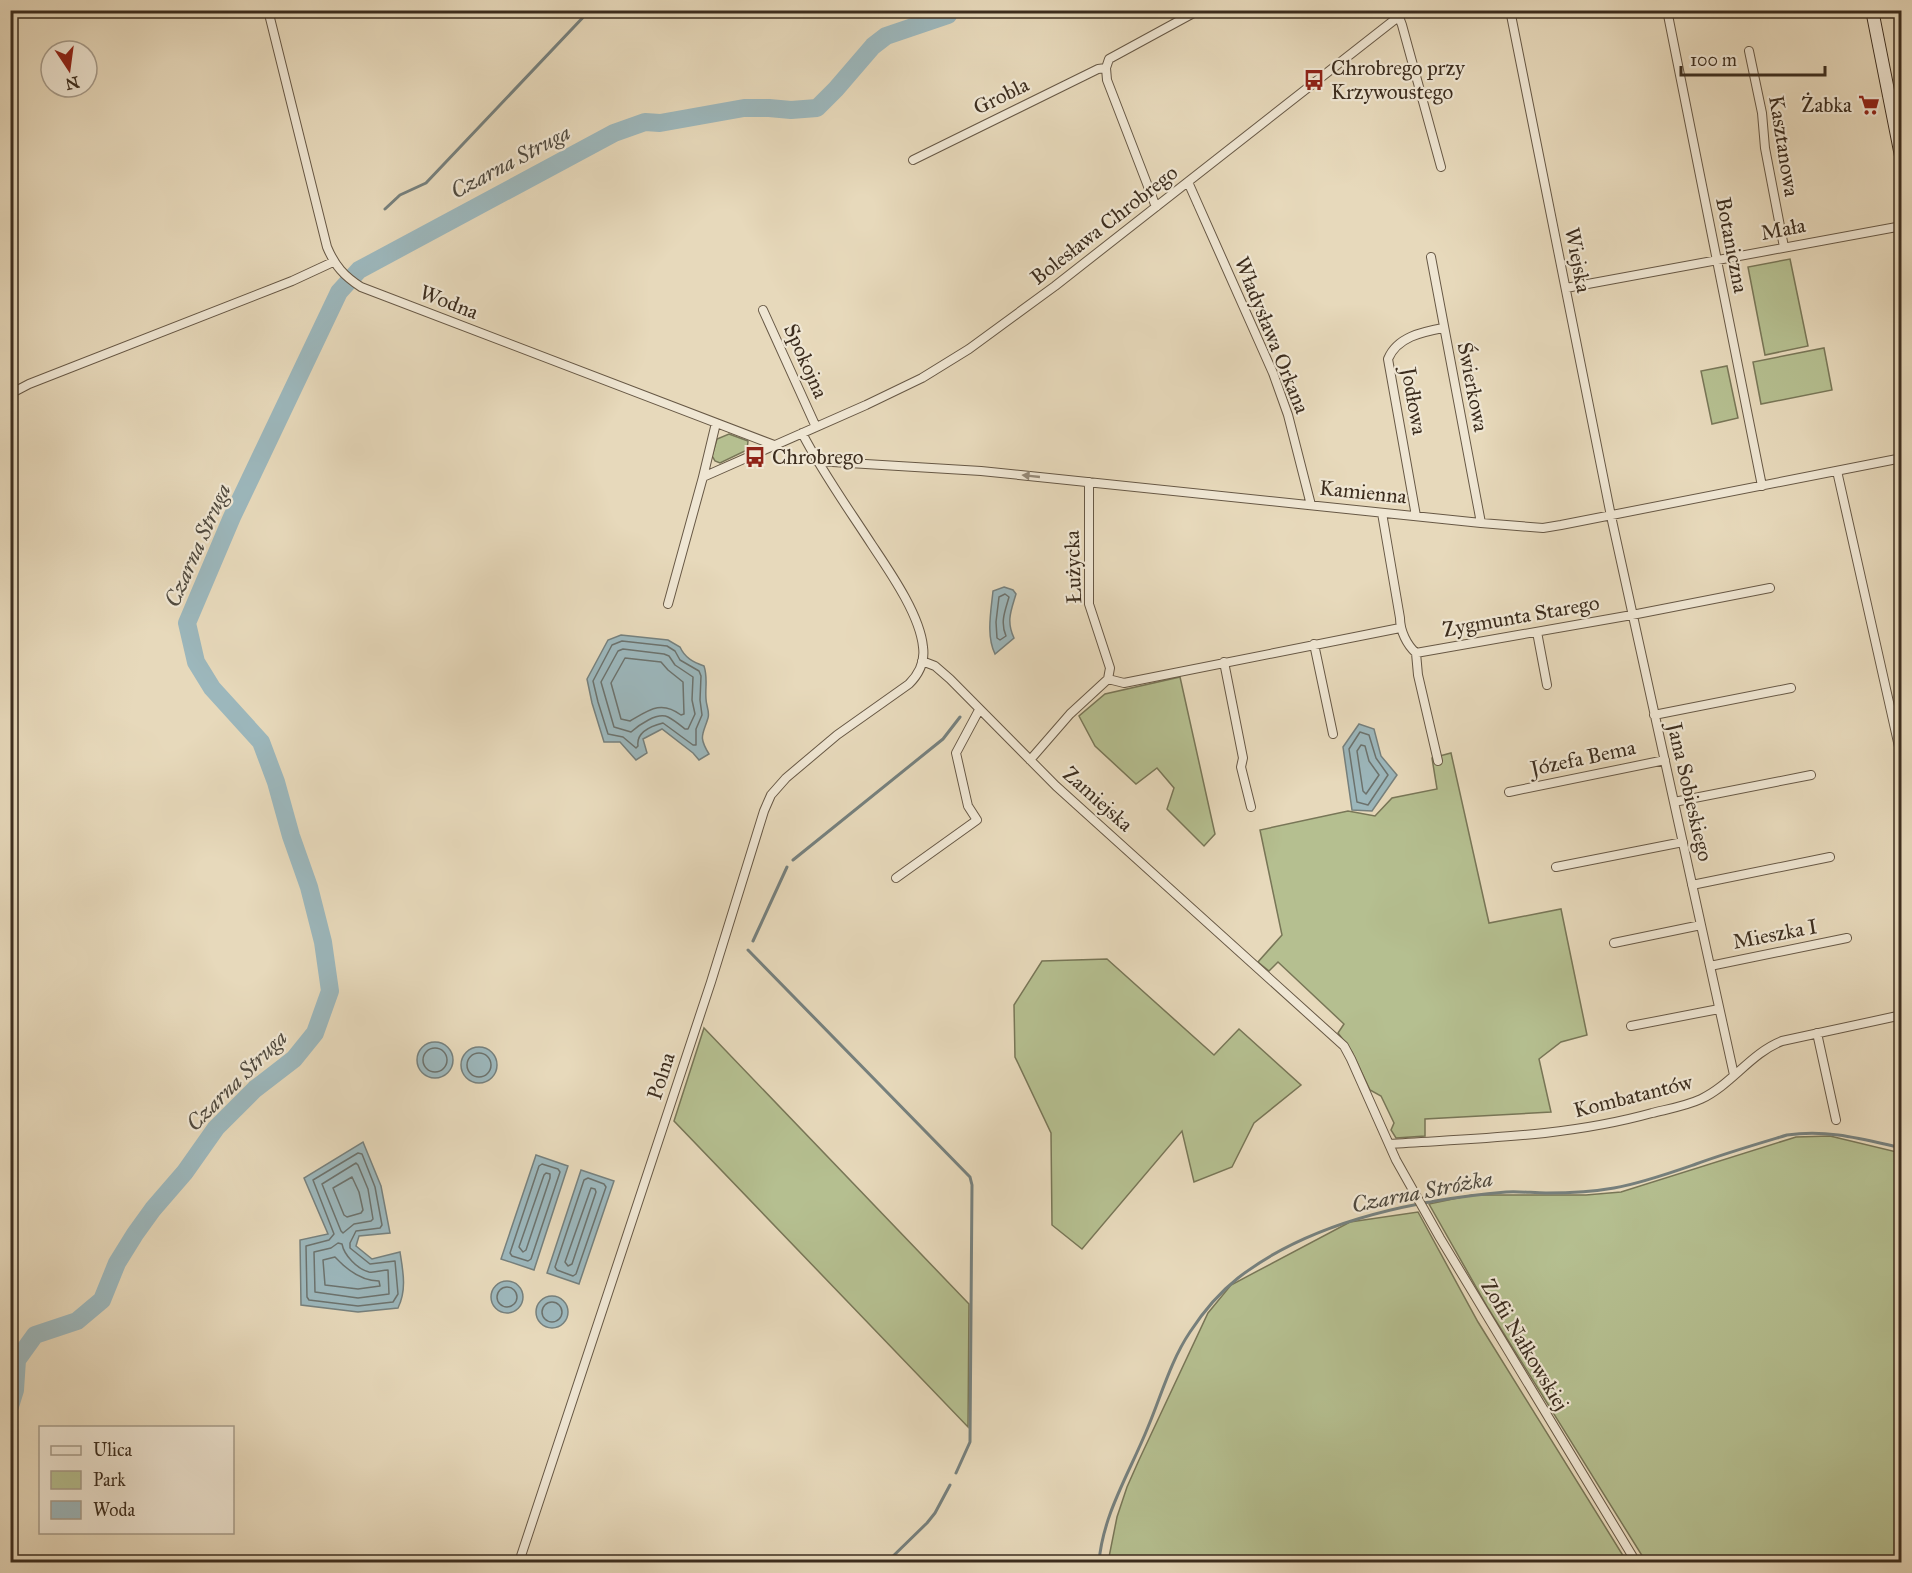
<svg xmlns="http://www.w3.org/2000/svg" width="1912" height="1573" viewBox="0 0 1912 1573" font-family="'IM FELL Great Primer',serif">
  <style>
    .green { fill: #b5bf90; stroke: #787657; stroke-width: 1.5 }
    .water { fill: #9cb7bc; stroke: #76807d; stroke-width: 1.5 }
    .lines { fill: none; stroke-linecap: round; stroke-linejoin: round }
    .shore { stroke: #6c726d; stroke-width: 1.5 }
    .stream { stroke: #76807d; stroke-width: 3 }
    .river { stroke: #9cb7bc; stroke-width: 18 }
    .street-casing { stroke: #675845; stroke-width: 10 }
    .secondary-casing { stroke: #3c2d1e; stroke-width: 14 }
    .street { stroke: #efe6d3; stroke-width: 8 }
    .secondary { stroke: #efe6d3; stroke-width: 12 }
    .oneway { fill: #968a78 }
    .labels { text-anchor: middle; stroke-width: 4.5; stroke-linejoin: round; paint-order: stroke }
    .poi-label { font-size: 21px; fill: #3c2d1e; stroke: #efe6d3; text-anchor: start }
    .street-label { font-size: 21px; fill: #3c2d1e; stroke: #efe6d3 }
    .water-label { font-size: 22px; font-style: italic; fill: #4f493e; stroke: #efe6d3 }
  </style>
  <rect width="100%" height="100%" fill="#e7d9bb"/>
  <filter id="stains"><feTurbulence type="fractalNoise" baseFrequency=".00333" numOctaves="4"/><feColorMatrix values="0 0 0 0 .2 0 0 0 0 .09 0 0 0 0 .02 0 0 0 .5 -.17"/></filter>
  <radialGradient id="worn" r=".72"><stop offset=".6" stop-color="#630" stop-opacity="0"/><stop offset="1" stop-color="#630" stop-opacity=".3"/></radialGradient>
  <path class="green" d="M1790,259l18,87 -43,9 -17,-88z
    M1824,348l8,42 -71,14 -8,-42z
    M1727,366l11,52 -26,6 -11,-53z
    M729,434l19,7 -1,9 -27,13 -5,-2 -3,-5 5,-17z
    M1180,677l35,157 -11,12 -37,-37 7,-21 -17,-20 -21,16 -41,-38 -16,-30 26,-22z
    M1451,753l38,170 72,-14 26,126 -26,7 -22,17 12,53 -126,7v17l-29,2 -5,-8 3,-7 -13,-27 -11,-6 -18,-38 -14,-19 6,-9 -66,-62 -9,9 -11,-9 24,-27 -22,-105 88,-19 27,5 17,-18 45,-9 -5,-31z
    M1107,959l107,96 25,-26 62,56 -47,38 -22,44 -38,15 -12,-51 -100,118 -30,-24 -1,-92 -36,-76 -1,-52 28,-44z
    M704,1028l265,276 -1,123 -294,-306z
    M1830,1136l71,17v409h-255l-158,-254 -59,-104 43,-9h114l35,-3 175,-55z
    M1418,1212l60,110 149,240h-519l9,-45 10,-30 12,-27 69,-147 23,-28 119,-63z"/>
  <path class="water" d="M1004,587l9,3 3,4c-5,17 -10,27 -2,44l-19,16c-9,-18 -4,-43 -2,-63z
    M621,635l47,5 12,7c5,11 13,15 24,19 4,12 1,21 2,33 0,6 4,13 2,19 -5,17 -10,18 1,36l-10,6 -6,-7 -31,-24 -19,10 4,14 -11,7 -16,-18h-16l-12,-39 -5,-24 21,-39z
    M1359,724l15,5 7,27 16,19 -25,36 -20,-1 -9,-63z
    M417 1060a18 18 0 1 1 36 0a18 18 0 1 1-36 0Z
    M461 1065a18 18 0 1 1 36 0a18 18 0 1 1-36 0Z
    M363,1142l18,44 9,47 -31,3 -3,10 16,13 28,-7c3,19 7,38 -2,56l-40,4 -57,-7 -1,-65 28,-6 -24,-56z
    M536,1155l32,11 -34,104 -33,-11z
    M581,1170l33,11 -35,103 -32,-11z
    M491 1297a16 16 0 1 1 32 0a16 16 0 1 1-32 0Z
    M536 1312a16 16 0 1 1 32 0a16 16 0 1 1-32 0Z"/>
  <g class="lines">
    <path class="shore" d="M1005,594l4,3c-4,14 -9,25 -3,39l-6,4 -3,-2 -1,-16 3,-25z
      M622,641l45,5 8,5 5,9 19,11 2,5 -1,24 2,15 -6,14v16h-3l-30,-22c-12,3 -27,9 -25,23l-2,2 -13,-11 -15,-3 -10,-32 -5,-21 19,-36z
      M623,649l41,5 5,2 6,9 18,12 -1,23 3,14 -7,15h-3c-5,-4 -11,-9 -17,-12 -11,-5 -29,8 -37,15l-17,-5 -13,-45 17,-31z
      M625,658l36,4 7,8 15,12 1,32 -3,1c-20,-15 -32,-5 -51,6l-9,-2 -10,-36z
      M1360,732l9,3 7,23 12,17 -20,30 -11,-3 -8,-53z
      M1361,745l4,1 4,15 10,14 -13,19 -3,-3 -6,-40z
      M423 1060a12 12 0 1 1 24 0a12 12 0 1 1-24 0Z
      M467 1065a12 12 0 1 1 24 0a12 12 0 1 1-24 0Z
      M358,1153l4,1 13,33 7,38 -2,3 -24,3 -6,12v5l20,16 25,-3 3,33 -5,8 -35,4 -49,-6 -2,-3 -1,-51 23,-6 5,-6 -21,-54z
      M356,1163l2,2 10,24 5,30 -2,2 -17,3 -11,9 -2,-2 -19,-47z
      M542,1164l16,5 2,3 -29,87 -3,2 -16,-5 -2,-3 29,-87z
      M546,1173l4,1v4l-24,72 -3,2 -4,-5 25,-72z
      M352,1177l7,15 4,18 -2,3 -14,4 -3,-2 -11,-27z
      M588,1178l16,6 2,3 -30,87 -3,2 -16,-6 -2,-3 29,-87z
      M591,1188l4,1 1,3 -24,72 -4,2 -3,-4z
      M338,1243l4,1c2,11 15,25 27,28 6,1 13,-2 19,-2l1,24 -31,4 -43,-6 -1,-40 17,-4z
      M335,1257c12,13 26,24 44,24l1,5 -22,3 -33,-4 -2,-25z
      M497 1297a10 10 0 1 1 20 0a10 10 0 1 1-20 0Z
      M542 1312a10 10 0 1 1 20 0a10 10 0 1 1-20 0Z"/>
    <path class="stream" d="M385,209l15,-14 26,-12 164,-173
      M793,860l150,-121 17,-22
      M753,941l34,-74
      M748,950l222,227 2,8 -2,257 -14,31
      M887,1562l40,-39 8,-10 15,-28
      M1099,1562c4,-48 31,-90 49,-135 13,-31 23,-67 42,-95 13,-20 29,-39 48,-54 73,-57 177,-78 268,-86 13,-1 27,1 40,1 22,0 46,-1 68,-5 28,-5 56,-15 82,-24 30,-11 61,-20 91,-29 41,-6 75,4 115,13"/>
    <path class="river" d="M10,1406l5,-16 2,-30 18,-25 42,-14 25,-21 15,-37 18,-29 18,-25 32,-37 31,-44 39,-39 39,-30 21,-26 15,-42 -7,-49 -14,-55 -18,-51 -15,-54 -15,-40 -49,-54 -16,-26 -9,-39 45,-106 107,-225 20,-22 255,-137 31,-11 15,1 84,-15h25l22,2 26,-2 19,-19 37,-43 13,-10 62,-21 3,-5"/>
    <defs>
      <path id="street" d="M268,10l59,237c8,19 17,29 34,40l413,158
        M1510,10l101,506 123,559
        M1667,10l95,476
        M1399,17l3,8 39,142
        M1749,51l13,62 3,35 19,99
        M913,160l185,-91 8,-1
        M1188,182l85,191 15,42 23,90
        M1156,207l-49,-127 -1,-12 3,-9 90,-49
        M1431,257l50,266
        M1566,288l336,-62
        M763,310l53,117
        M10,394l19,-10 263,-103 41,-19
        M816,461l165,10 500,52 62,5 18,-3 341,-67
        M1837,471l65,289
        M703,477l13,-54
        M1382,513l18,105c0,13 7,27 16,35l216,-38 138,-27
        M1416,516l-28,-157c9,-22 34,-27 55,-31
        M668,604l35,-127 163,-72 56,-27 47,-29 86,-63 352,-276
        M1537,632l10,53
        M1314,644l19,90
        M1416,653l2,22 20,86
        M922,661l13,5 15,13 106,107 288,260 7,13 45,101 44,78 196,324
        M1224,662l19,96 -2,9 10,40
        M1108,679l16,4 276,-55
        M1654,715l137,-27
        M1030,760l40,-46 38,-35 2,-11 -21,-64v-122
        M1509,792l156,-32
        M1674,802l137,-27
        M1556,867l127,-25
        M896,878l81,-58 -9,-14 -12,-53 23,-43
        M1692,885l138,-28
        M1614,943l87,-18
        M1710,966l137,-28
        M1631,1026l88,-17
        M1817,1033l19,87
        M1389,1144c89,-6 177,-7 263,-31 16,-4 34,-7 49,-14 30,-14 50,-46 81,-58l120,-26
        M519,1562l192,-580 53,-171 7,-16 15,-17 51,-43 72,-51c10,-10 16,-23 14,-37 -3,-32 -33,-75 -51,-102 -24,-37 -50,-73 -70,-112"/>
      <path id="secondary" d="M1872,10l30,151"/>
    </defs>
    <use href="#street" class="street-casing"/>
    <use href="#secondary" class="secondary-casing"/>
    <use href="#street" class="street"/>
    <use href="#secondary" class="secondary"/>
  </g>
  <defs><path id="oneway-solid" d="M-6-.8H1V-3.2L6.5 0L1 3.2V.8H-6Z" transform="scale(1.5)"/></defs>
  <use class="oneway" href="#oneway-solid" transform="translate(1031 476) rotate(-174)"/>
  <defs>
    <symbol id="bus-bare" viewBox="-9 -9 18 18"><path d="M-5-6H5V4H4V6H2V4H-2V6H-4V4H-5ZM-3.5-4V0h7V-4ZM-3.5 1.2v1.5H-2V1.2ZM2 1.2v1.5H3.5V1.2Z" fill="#8f2418" stroke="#efe6d3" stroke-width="2.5" paint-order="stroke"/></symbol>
    <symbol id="supermarket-bare" viewBox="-9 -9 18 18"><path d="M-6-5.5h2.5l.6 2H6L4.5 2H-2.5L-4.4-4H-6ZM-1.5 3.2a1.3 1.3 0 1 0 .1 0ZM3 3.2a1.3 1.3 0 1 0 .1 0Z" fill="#8f2418" stroke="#efe6d3" stroke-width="2.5" paint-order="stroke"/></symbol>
  </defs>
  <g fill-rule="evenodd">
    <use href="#bus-bare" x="1299" y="65" width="30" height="30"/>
    <use href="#supermarket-bare" x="1854" y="90" width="30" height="30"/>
    <use href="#bus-bare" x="740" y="442" width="30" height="30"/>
  </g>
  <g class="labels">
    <g class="poi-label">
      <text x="1331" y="75">Chrobrego przy<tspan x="1331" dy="24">Krzywoustego</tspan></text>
      <text x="1852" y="112" text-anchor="end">Żabka</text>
      <text x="772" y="464">Chrobrego</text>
    </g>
    <g class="street-label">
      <text transform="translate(1001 96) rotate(-26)" y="7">Grobla</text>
      <text transform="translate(1784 146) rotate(81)" y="7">Kasztanowa</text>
      <text transform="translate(1104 225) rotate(-38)" y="7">Bolesława Chrobrego</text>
      <text transform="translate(1783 229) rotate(-11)" y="7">Mała</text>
      <text transform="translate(1732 245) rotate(79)" y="7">Botaniczna</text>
      <text transform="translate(1578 260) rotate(79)" y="7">Wiejska</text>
      <text transform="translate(449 302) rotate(21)" y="7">Wodna</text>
      <text transform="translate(1272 335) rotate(68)" y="7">Władysława Orkana</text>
      <text transform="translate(806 361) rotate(66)" y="7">Spokojna</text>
      <text transform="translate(1473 387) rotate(79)" y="7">Świerkowa</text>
      <text transform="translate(1414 401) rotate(80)" y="7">Jodłowa</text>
      <text transform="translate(1363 492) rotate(6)" y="7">Kamienna</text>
      <text transform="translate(1073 567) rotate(-92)" y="7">Łużycka</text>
      <text transform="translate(1521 616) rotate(-10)" y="7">Zygmunta Starego</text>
      <text transform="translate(1583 758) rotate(-12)" y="7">Józefa Bema</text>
      <text transform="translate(1690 792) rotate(77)" y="7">Jana Sobieskiego</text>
      <text transform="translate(1098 799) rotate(42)" y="7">Zamiejska</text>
      <text transform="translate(1775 934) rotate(-11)" y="7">Mieszka I</text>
      <text transform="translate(661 1076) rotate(-72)" y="7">Polna</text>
      <text transform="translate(1633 1096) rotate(-14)" y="7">Kombatantów</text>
      <text transform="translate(1525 1345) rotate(59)" y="7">Zofii Nałkowskiej</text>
    </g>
    <g class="water-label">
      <text transform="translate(510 161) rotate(-28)" y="8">Czarna Struga</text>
      <text transform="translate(197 545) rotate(-66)" y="8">Czarna Struga</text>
      <text transform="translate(236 1080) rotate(-45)" y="8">Czarna Struga</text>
      <text transform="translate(1422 1191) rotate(-11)" y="8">Czarna Stróżka</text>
    </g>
  </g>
  <rect width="1912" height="1573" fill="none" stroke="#e7d9bb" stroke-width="36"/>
  <rect x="12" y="12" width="1888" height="1549" fill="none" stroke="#3c2d1e" stroke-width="3"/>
  <rect x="18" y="18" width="1876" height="1537" fill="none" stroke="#3c2d1e" stroke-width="1.5"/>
  <rect x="39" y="1426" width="195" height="108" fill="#efe6d3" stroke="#a79c8b" stroke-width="1.5"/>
  <rect x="51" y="1446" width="30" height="9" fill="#efe6d3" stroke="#a79c8b" stroke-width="1.5"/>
  <text x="93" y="1456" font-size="18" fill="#3c2d1e">Ulica</text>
  <rect x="51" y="1471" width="30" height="18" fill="#b5bf90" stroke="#a79c8b" stroke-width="1.5"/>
  <text x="93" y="1486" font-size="18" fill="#3c2d1e">Park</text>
  <rect x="51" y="1501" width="30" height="18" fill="#9cb7bc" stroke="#a79c8b" stroke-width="1.5"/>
  <text x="93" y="1516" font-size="18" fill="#3c2d1e">Woda</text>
  <g transform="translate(69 69) rotate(167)"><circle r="28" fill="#efe6d3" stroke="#a79c8b" stroke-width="1.5"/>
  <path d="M0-4.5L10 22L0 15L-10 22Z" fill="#8f2418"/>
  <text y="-9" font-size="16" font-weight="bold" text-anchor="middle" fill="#3c2d1e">N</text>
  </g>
  <path d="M1681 66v9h144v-9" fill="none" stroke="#3c2d1e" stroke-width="3"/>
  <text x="1690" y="66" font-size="18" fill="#3c2d1e" stroke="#efe6d3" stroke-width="4.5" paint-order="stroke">100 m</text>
  <rect width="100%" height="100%" filter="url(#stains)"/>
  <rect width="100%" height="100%" fill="url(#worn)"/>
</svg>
